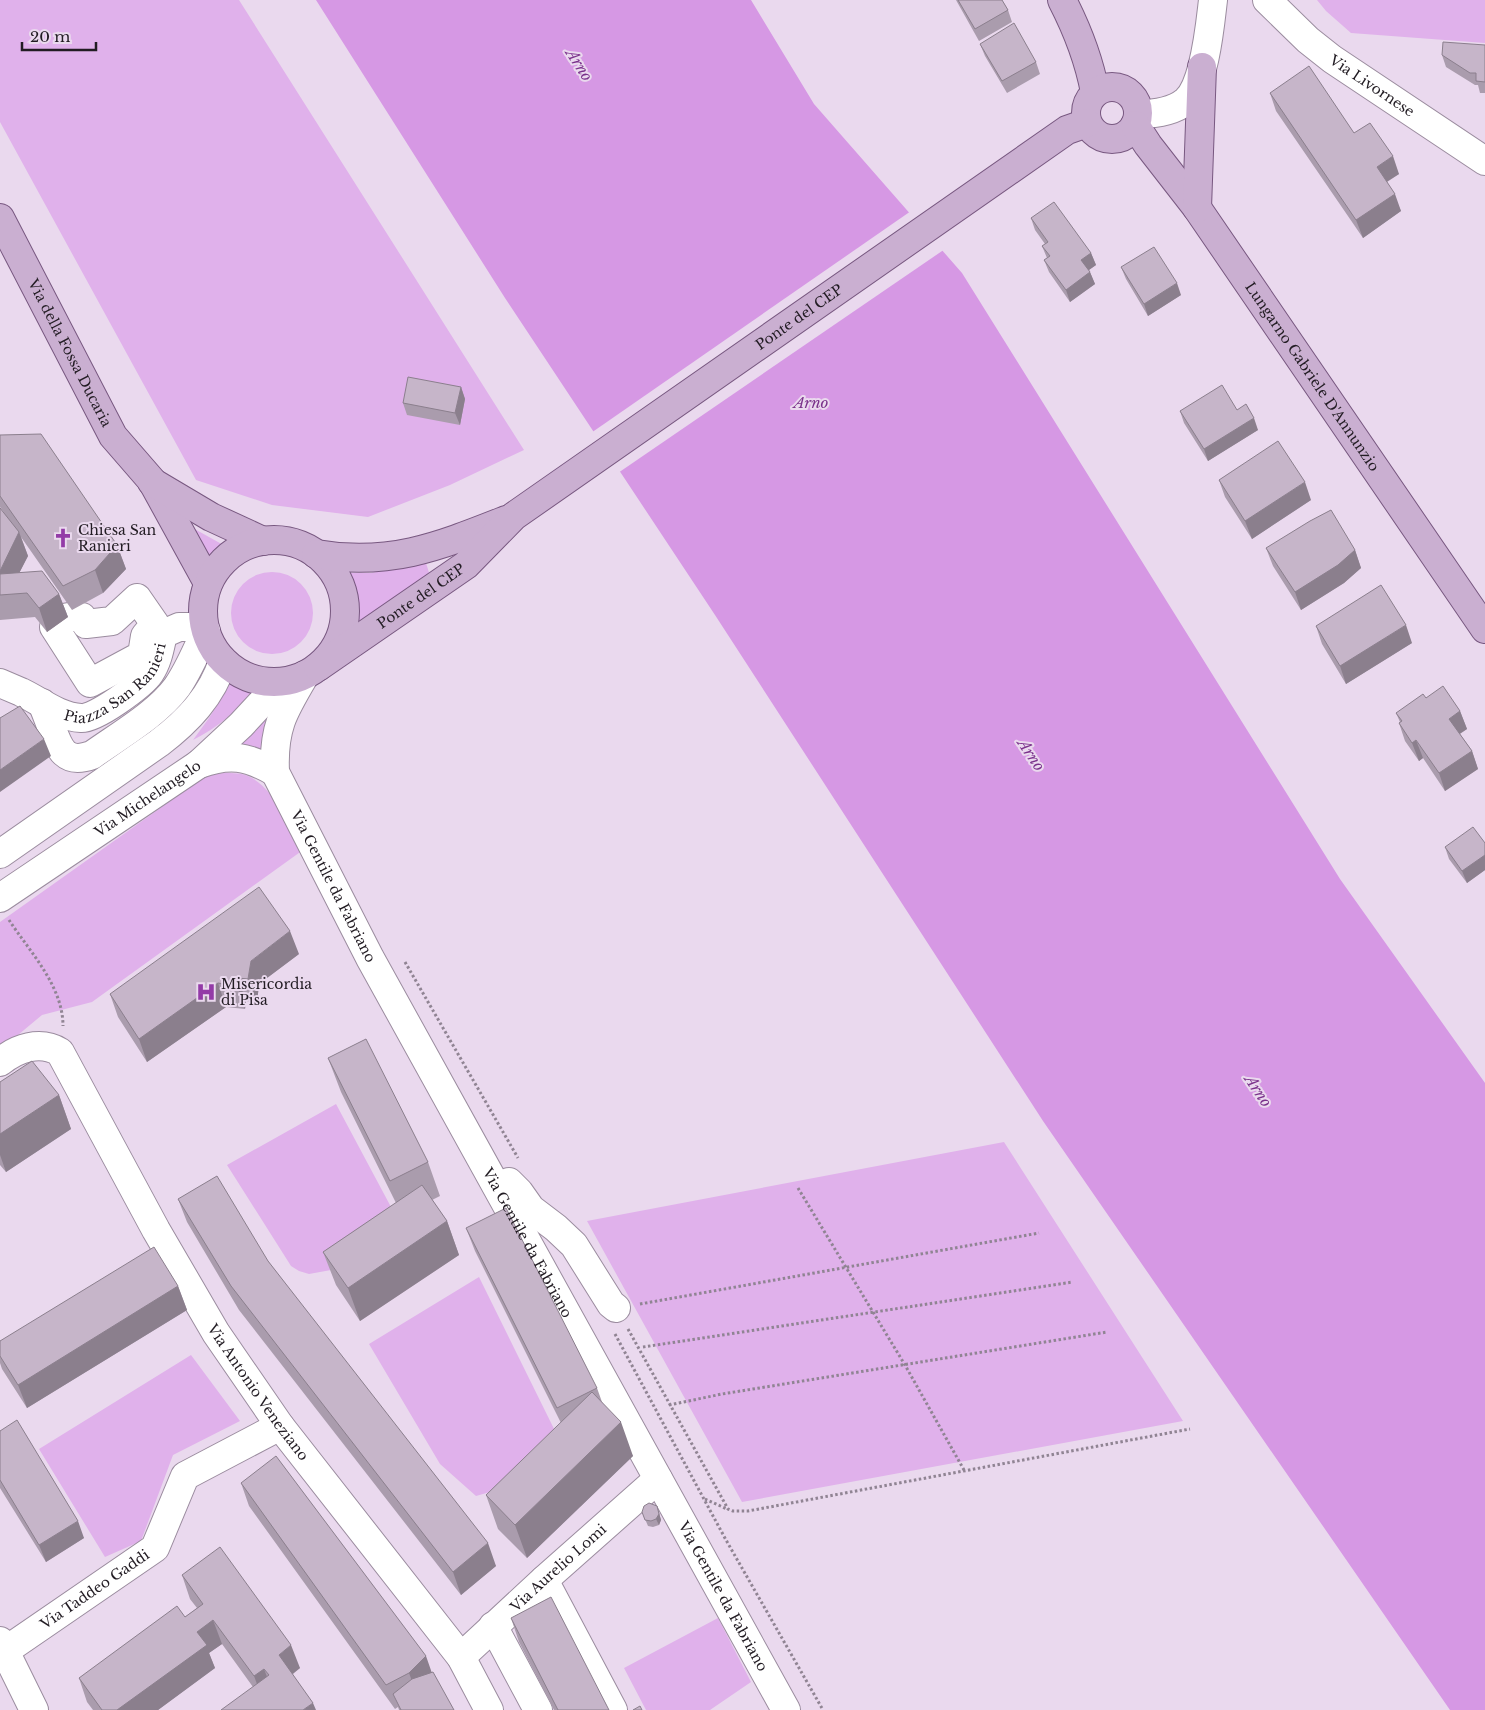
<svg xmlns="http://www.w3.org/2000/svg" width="1485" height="1710" viewBox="0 0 1485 1710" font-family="'Libre Baskerville',serif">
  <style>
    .green { fill: #e0b1eb }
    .water { fill: #d698e4 }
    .pier { fill: #ead9ee }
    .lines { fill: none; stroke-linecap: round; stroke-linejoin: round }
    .minor-casing { stroke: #9b8c9f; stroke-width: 30 }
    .major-casing { stroke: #785880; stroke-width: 30 }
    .path { stroke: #908493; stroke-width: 3; stroke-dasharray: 2.5 2.5; stroke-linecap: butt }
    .minor { stroke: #fff; stroke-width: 28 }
    .major { stroke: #caafd1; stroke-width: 28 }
    .wall { fill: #aa9cad }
    .shaded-wall { fill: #8b7f8d }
    .building { fill: #c6b5c9; stroke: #8b7f8d }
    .labels { text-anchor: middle; stroke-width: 4; stroke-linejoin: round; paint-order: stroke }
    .street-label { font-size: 14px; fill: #221c23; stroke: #ead9ee }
    .poi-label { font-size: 14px; fill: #221c23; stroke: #ead9ee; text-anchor: start }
    .water-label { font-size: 15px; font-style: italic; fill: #7a318b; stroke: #ead9ee }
  </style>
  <rect width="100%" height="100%" fill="#ead9ee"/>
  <path class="green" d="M0,0h239l285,450 -74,35 -82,32 -96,-12 -76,-25 -196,-358z
    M1317,0h168v43l-134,-10 -25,-22z
    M191,527l36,20 -9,6 -9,9z
    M426,563l5,16 -80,51 2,-29 -12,-28h30z
    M231 613a41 41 0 1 1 82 0a41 41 0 1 1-82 0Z
    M231,682l22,9c-17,21 -36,37 -60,49l16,-22z
    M272,711l-7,44 -29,-11z
    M225,773c8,0 16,0 23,3 26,11 42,51 55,74l-211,152 -50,13 -42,35v-128l197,-140 15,-8z
    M336,1104l63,118 -68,48 -22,4 -10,-3 -8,-5 -64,-101z
    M1004,1142l179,279 -441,81 -155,-281z
    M479,1277l80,162 -48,47 -35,10 -36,-32 -71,-120z
    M191,1355l49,66 -67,34 -32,86 -36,16 -66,-108z
    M718,1618l33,64 -41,28h-64l-22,-42z"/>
  <path class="water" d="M316,0h435l63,104 148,169 378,606 145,204v627h-35l-407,-589 -328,-506 -210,-317z"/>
  <path class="pier" d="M911,211l34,38 -327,224 -27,-40z"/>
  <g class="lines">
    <defs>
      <g id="minor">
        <path id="s1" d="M1267,0l41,40 24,19 153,102"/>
        <path d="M1138,114c16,0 36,-3 48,-13 19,-17 24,-76 27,-101"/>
        <path d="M137,598l18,26 -10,12 -3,19 -52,28 -36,-56 14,-10h14l4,7 26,-3z"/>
        <path id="s2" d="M305,675c-22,37 -32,53 -30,97l95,186 416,752"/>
        <path id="s3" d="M0,683c7,3 14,6 21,9 19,9 38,25 60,26 13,2 61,-33 69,-45 8,-12 10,-26 13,-39l16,-7h25"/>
        <path d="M42,703c3,7 6,15 9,23 8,22 13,39 41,29 28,-20 65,-41 85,-68 12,-17 20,-38 29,-56"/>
        <path d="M199,764c31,-11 48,-8 76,8"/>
        <path d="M0,854l159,-111c29,-22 53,-47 64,-82"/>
        <path id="s4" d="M0,898l199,-134 42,-39 39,-42"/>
        <path id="s5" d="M0,1062c17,-14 40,-22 60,-10l96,178 60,103 64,93 181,231 28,53"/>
        <path d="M509,1182l10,10 12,17 25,19 18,17 37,59 5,4"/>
        <path d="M544,1580l69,130"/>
        <path d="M493,1626l45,84"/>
        <path d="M0,1641l34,69"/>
        <path id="s6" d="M5,1651l150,-103 30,-72 95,-50"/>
        <path id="s7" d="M461,1657l83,-77 114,-101"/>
      </g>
      <g id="major">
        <path d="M1062,0c15,29 27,60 33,92"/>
        <circle cx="1112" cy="113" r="26"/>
        <path id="s8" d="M1135,125l13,20 49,63 288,421"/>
        <path d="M1197,208l5,-141"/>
        <path id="s9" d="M0,218l113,218 39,45 56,102"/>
        <path d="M152,482l59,35 52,24"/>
        <circle cx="274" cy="611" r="71"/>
        <path d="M316,554c73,13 124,-8 190,-34"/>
        <path id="s10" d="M318,667l148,-102 48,-49 553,-386 20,-7"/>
      </g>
    </defs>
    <use href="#minor" class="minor-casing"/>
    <use href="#major" class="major-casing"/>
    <path class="path" d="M9,920c21,32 54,66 54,106
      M405,962l113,196
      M798,1188l107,177 59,105
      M640,1304l399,-71
      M628,1329l100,180 5,2h15l442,-82
      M615,1334l111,206 97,170
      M643,1347l430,-65
      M669,1405l53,-11 385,-62
      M705,1499l22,10"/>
    <use href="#minor" class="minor"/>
    <use href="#major" class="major"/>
  </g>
  <path class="wall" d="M956,0h46l6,10 4,12 -33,19z
    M980,44l56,18 4,12 -33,19 -22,-37z
    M1485,45v48h-5l-2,-8h-3l-29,-18 -4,-12z
    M1270,93l84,40 45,41 -12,8 14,29 -38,27 -87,-127z
    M1031,218l60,35 5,12 -7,5 6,14 -25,18 -21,-30 -5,-12 3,-2 -5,-12 3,-2 -10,-14z
    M1121,267l60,28 -33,21 -22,-37z
    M461,387l4,12 -5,26 -53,-10 -4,-12z
    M1237,410l21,20 -50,31 -24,-38 -4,-12z
    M0,435l117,110 9,24 -23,24 -31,17 -51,-73 7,19 -9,17 40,21 9,23 -21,15 -12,-15 -35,3v-112l5,6 -5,-7z
    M1219,480l92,20 -59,39 -27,-42z
    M1266,548l89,2 6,18 -17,15 -43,27 -28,-44z
    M1316,626l96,17 -66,41 -24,-40z
    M1426,698l34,13 7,18 -7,5 12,17 6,18 -33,22 -22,-33 -4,3 -14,-20 -6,-18 1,-1 -4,-9z
    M1485,843v27l-18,13 -18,-24 -4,-12z
    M299,954l-40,30 -2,19 -11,-2 -1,8 -19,-2 -79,55 -29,-45 -8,-23z
    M328,1058l100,104 12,34 -8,4 15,21 12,34 -99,66 -24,-36 -13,-33 73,-49 -55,-111z
    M0,1082l59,13 12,34 -65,43 -6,-7z
    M178,1199l90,62 228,305 -35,29 -222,-285 -52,-88z
    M466,1228l131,160 5,14 31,54 -106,102 -29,-29 -12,-34 75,-72 -86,-172z
    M178,1286l9,24 -160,98 -25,-39 -2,-6v-22z
    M0,1431l84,107 -38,24 -46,-74z
    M241,1483l191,190 22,37h-55l-1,-3 -3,2 -146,-203z
    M657,1506l4,14 -2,5 -6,2 -5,-1 -6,-14z
    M182,1575l118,93 -7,6 -40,13 -31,-43 -13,9 6,15 -57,42h-65l-6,-8 -8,-24 106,-61 12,-9 -7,-9z
    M511,1618l98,92h-55l-35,-68z"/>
  <path class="shaded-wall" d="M1393,156l6,18 -16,10 -6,-17z
    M1395,194l6,17 -38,27 -7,-18z
    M1091,253l5,12 -10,7 -5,-12z
    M1090,272l5,12 -25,18 -4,-12z
    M1177,283l4,12 -33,21 -4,-12z
    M461,387l4,12 -5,26 -5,-12z
    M1254,418l4,12 -50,31 -4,-12z
    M1305,482l6,18 -59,39 -7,-18z
    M19,532l9,24 -20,39 -8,-16v-8z
    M117,545l9,24 -23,24 -8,-23z
    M1355,550l6,18 -17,15 -43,27 -6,-18z
    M59,594l9,23 -21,15 -8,-24z
    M1406,625l6,18 -66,41 -6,-18z
    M1460,711l7,18 -11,7 -7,-17z
    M44,739l7,17 -51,36v-22z
    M1416,740l7,18 -4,3 -7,-18z
    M1472,751l6,18 -33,22 -6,-18z
    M1485,855v15l-18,13 -5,-12z
    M290,931l9,23 -40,30 -2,19 -9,-24 3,-18z
    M238,978l8,23 -1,8 -8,-23z
    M218,983l8,24 -79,55 -8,-23z
    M59,1095l12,34 -65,43 -6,-17v-21z
    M447,1221l12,34 -99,66 -12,-33z
    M178,1286l9,24 -160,98 -9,-23z
    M621,1422l12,34 -106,102 -12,-33z
    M657,1506l4,14 -2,5 -3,-6z
    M78,1521l6,17 -38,24 -7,-17z
    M488,1543l8,23 -35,29 -8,-23z
    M213,1620l9,24 -13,9 6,15 -57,42h-41l80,-78z
    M291,1645l9,23 -13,10 -8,-23z
    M426,1656l8,23 -16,18 -9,-24z
    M264,1669l9,23 -10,8 -9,-24z
    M313,1703l3,7h-13z"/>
  <path class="building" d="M958,0h44l6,10 -33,19z
    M1014,23l22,39 -34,19 -22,-37z
    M1443,42l42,3v37l-9,-1v-8h-6l-28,-18z
    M1309,66l45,67 16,-10 23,33 -16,11 18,27 -39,26 -86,-127z
    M1054,202l37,51 -10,7 9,12 -24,18 -22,-30 6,-4 -8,-10 6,-4 -17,-24z
    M1154,247l23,36 -33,21 -23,-37z
    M408,377l53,10 -6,26 -52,-10z
    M1222,385l15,25 9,-6 8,14 -50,31 -24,-38z
    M41,434l76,111 -22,25 -32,16 -63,-90v-61z
    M1278,441l27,41 -60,39 -26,-41z
    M0,508l19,24 -19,39z
    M1331,510l24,40 -17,15 -43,27 -29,-44 44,-27z
    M42,571l17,23 -20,14 -12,-15 -27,2v-21z
    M1381,585l25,40 -66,41 -24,-40z
    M1443,686l17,25 -11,8 23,32 -33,22 -23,-33 -4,3 -13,-20 3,-2 -6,-8 27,-19 3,4z
    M20,706l24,33 -44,31v-52z
    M1473,827l12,16v12l-23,16 -17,-24z
    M259,887l31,44 -39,30 -3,18 -10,-1 -1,8 -19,-3 -79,56 -29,-45z
    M366,1039l62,123 -38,19 -62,-123z
    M32,1061l27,34 -59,39v-52z
    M217,1176l51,85 220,282 -35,29 -222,-286 -53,-87z
    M422,1185l25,36 -99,67 -25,-36z
    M506,1208l91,180 -40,20 -91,-180z
    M154,1247l24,39 -160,99 -18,-29v-15z
    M592,1392l29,30 -106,103 -29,-30z
    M17,1420l61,101 -39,24 -39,-65v-49z
    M276,1456l150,200 -17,17 -23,12 -145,-202z
    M649,1503l8,3 2,8 -3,5 -5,2 -6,-1 -3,-8 2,-6z
    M220,1547l71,98 -12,10 34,48 -10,7h-82l48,-35 -5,-6 -10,7 -41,-56 -16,12 10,13 -90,65h-15l-23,-32 98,-72 8,11 18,-13 -21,-29z
    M551,1597l58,113h-51l-47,-92z
    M433,1672l21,38h-53l-8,-16 19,-15z
    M640,1706l2,4h-9z"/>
  <defs>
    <symbol id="church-bare" viewBox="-9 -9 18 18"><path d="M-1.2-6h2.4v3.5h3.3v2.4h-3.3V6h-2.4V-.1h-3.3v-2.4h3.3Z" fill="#933ba7" stroke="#ead9ee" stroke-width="2.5" paint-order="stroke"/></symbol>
    <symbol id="hospital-bare" viewBox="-9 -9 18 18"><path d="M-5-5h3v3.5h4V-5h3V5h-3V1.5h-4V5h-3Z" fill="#933ba7" stroke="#ead9ee" stroke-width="2.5" paint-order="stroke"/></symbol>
  </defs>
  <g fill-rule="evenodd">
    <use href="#church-bare" x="49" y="524" width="28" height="28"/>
    <use href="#hospital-bare" x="192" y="978" width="28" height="28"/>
  </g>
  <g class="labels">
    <g class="street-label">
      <text dy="5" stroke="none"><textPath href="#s1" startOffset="136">Via Livornese</textPath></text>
      <text dy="5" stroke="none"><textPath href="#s10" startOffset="596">Ponte del CEP</textPath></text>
      <text dy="5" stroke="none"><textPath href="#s9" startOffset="152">Via della Fossa Ducaria</textPath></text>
      <text dy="5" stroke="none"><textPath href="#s8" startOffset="308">Lungarno Gabriele D'Annunzio</textPath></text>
      <text dy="5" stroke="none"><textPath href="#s10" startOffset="125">Ponte del CEP</textPath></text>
      <text dy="5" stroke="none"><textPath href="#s3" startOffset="138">Piazza San Ranieri</textPath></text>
      <text dy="5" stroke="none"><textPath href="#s4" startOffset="178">Via Michelangelo</textPath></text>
      <text dy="5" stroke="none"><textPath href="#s2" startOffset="232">Via Gentile da Fabriano</textPath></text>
      <text dy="5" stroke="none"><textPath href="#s2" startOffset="638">Via Gentile da Fabriano</textPath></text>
      <text dy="5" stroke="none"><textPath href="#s5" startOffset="459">Via Antonio Veneziano</textPath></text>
      <text dy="5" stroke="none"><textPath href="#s7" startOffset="132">Via Aurelio Lomi</textPath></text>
      <text dy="5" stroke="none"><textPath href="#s6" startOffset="109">Via Taddeo Gaddi</textPath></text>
      <text dy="5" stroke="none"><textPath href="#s2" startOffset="1042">Via Gentile da Fabriano</textPath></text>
    </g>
    <g class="poi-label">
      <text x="78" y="535">Chiesa San<tspan x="78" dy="16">Ranieri</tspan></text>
      <text x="221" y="989">Misericordia<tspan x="221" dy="16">di Pisa</tspan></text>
    </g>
    <g class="water-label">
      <text transform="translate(579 65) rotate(57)" y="5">Arno</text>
      <text x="811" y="408">Arno</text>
      <text transform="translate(1031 755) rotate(56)" y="5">Arno</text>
      <text transform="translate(1258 1091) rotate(56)" y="5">Arno</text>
    </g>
  </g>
  <path d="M22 42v8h74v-8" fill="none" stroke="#221c23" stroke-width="2.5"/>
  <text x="30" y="42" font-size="15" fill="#221c23" stroke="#ead9ee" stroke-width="4" paint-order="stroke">20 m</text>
</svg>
